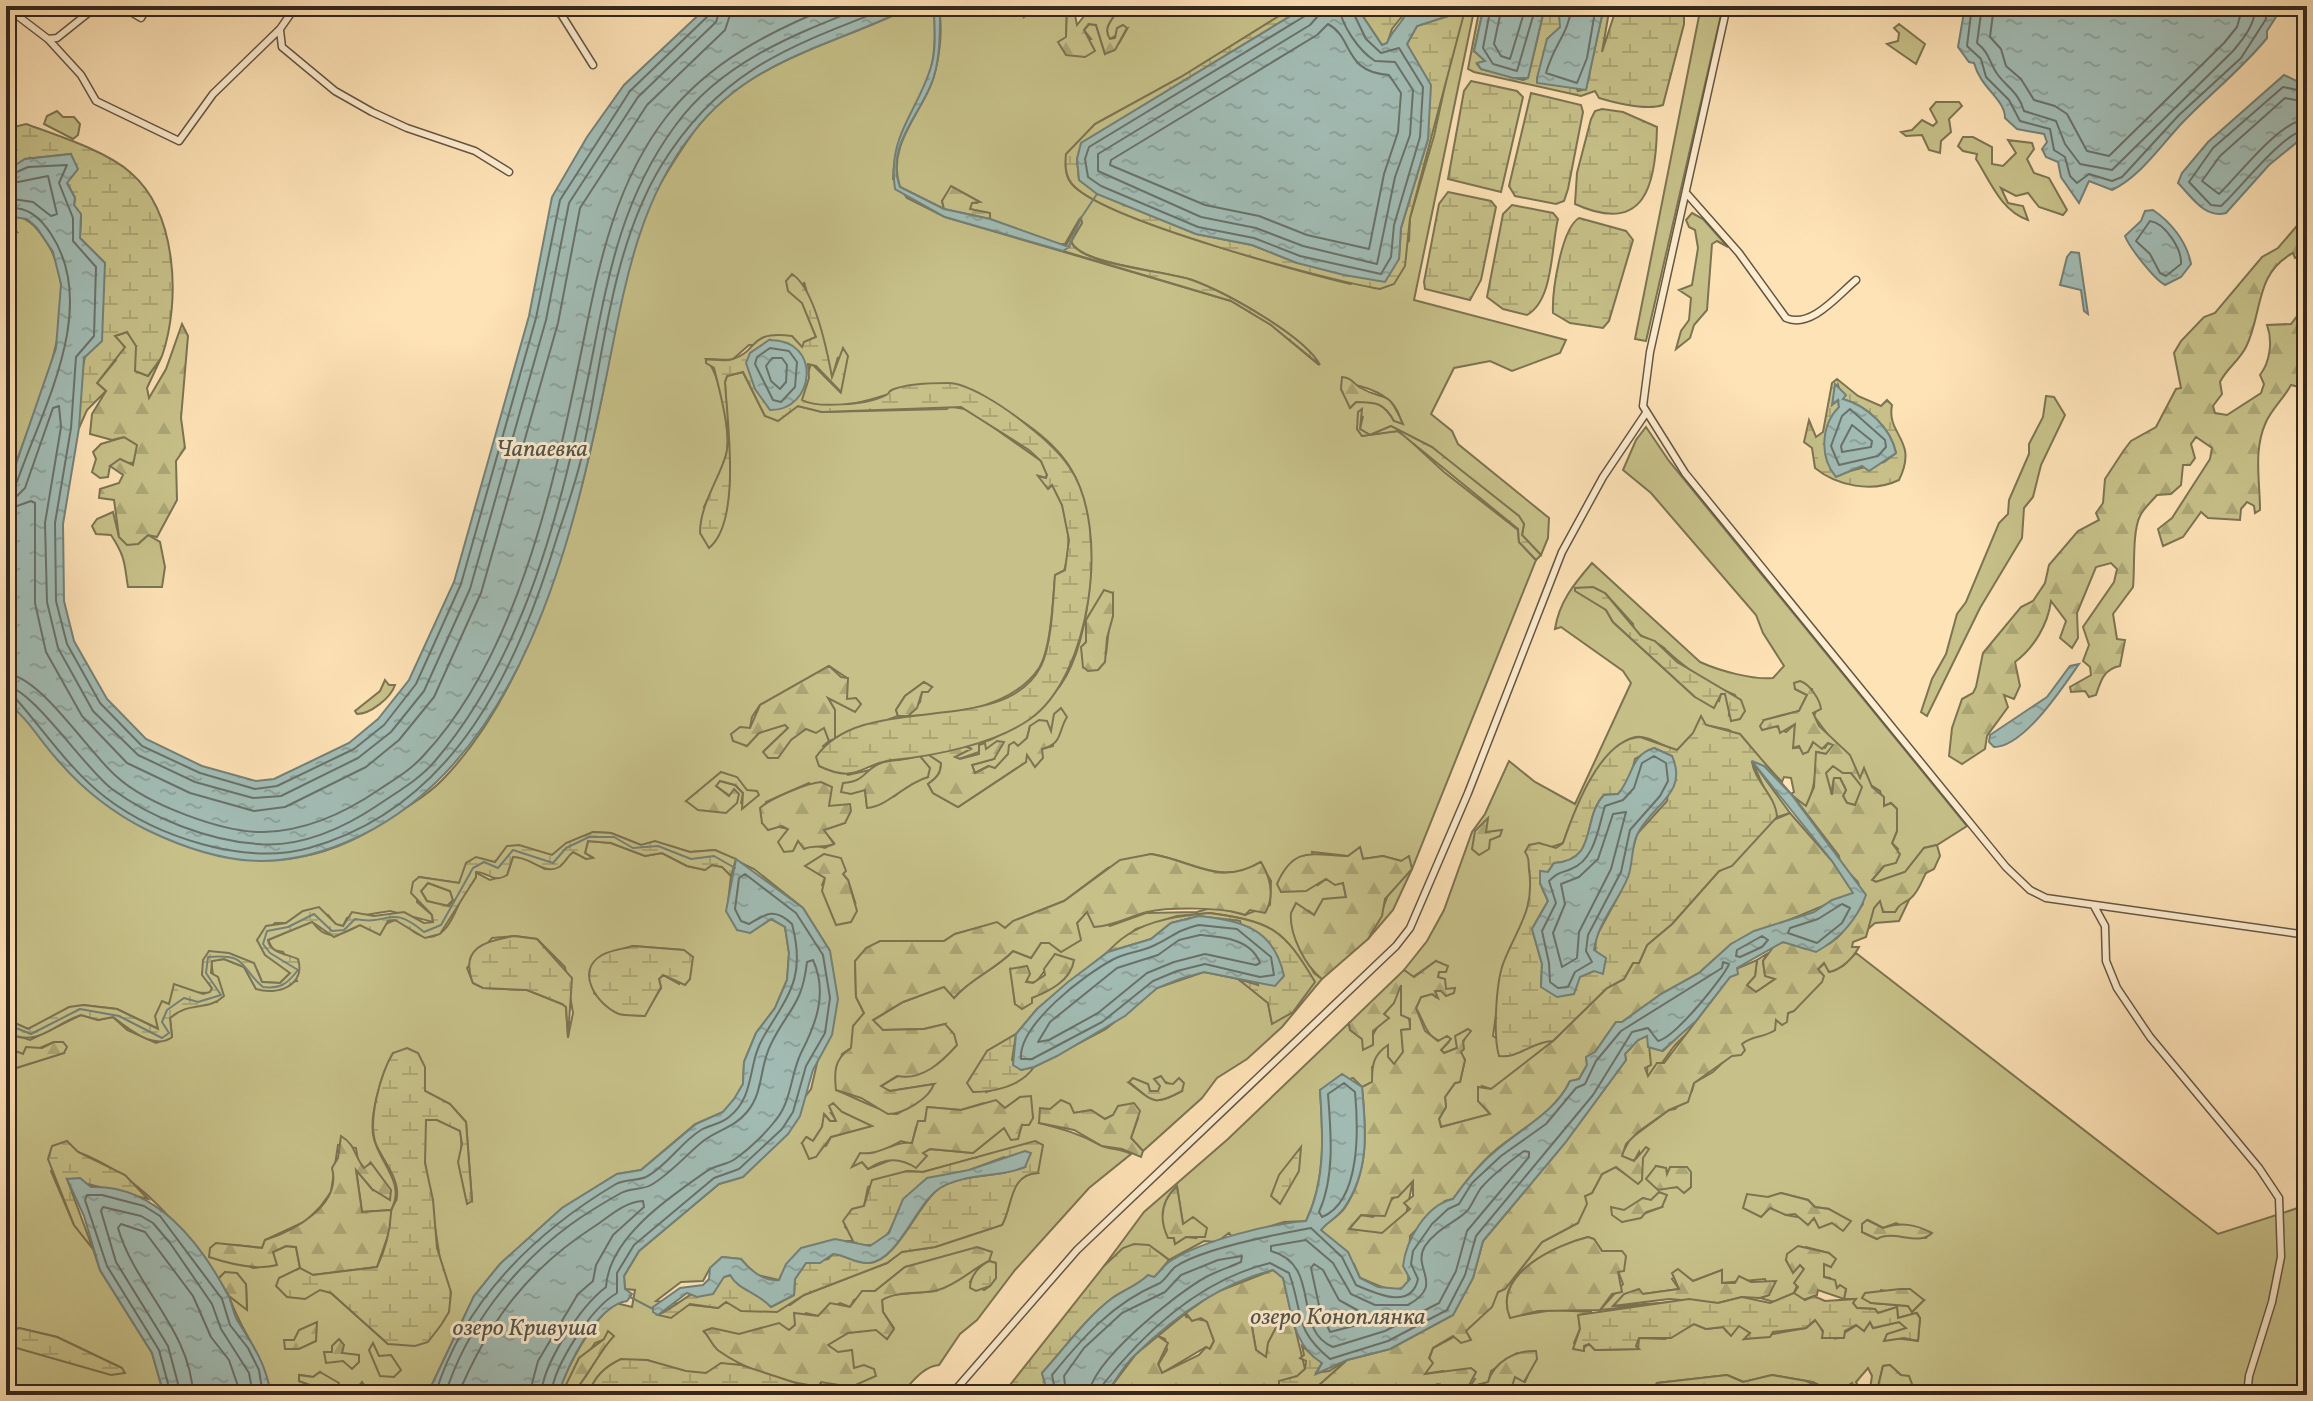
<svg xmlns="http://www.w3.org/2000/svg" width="2313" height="1401" viewBox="0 0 2313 1401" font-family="Vollkorn,serif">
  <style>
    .green { fill: #c7c189; stroke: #7c7453; stroke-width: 2; fill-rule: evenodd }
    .forest { fill: url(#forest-firs); stroke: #7c7453; stroke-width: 2; fill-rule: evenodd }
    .wetland { fill: url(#wetland-marsh); stroke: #7c7453; stroke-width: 2; fill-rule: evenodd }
    .water { fill: url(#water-ripples); stroke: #748179; stroke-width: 2 }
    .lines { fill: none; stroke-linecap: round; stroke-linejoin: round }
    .shore { stroke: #69726a; stroke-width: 2 }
    .stream { stroke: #748179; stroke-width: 2 }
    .street-casing { stroke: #645644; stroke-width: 9 }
    .street { stroke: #feedd0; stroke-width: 6 }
    .labels { text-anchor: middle; stroke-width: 6; stroke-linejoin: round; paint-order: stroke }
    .water-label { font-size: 24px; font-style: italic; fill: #52544b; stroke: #feedd0 }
  </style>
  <defs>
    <pattern id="forest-firs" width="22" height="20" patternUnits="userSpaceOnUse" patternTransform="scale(2)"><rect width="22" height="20" fill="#c7c189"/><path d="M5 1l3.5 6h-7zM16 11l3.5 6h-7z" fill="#aba676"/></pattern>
    <pattern id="wetland-marsh" width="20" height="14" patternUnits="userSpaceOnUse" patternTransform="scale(2)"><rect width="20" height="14" fill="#c7c189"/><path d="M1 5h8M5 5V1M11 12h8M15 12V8" fill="none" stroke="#aba676"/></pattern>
    <pattern id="water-ripples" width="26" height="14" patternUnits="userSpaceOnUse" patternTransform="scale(2)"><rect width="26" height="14" fill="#a2bdb6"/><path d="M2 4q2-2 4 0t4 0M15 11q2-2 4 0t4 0" fill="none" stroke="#8ca29c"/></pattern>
  </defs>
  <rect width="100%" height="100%" fill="#fee3b7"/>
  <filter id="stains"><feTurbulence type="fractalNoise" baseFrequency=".0025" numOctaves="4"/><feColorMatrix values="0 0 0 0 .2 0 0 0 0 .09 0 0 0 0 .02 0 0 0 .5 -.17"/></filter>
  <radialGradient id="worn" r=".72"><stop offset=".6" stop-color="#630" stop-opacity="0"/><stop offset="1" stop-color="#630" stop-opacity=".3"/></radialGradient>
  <path class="green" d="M913,6h21c1,20 2,43 -3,62 -14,46 -36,57 -38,111l14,19 38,19 286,84 40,24 48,40c-16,-30 -94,-73 -127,-85 -25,-9 -112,-15 -121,-39l9,-23 -15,26h-7l-68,-25 -1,-6 -20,-4 2,-6h7l-31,-6 -5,4 2,8 -44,-22c-13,-38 16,-68 30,-100 9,-21 14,-59 8,-81h88l-2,11 18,-11h11l-1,6 15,-4 -1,30 -7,4 32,-3 -7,-9 5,-6 7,1 9,29 14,-11 8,-14 -17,10c-7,-10 0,-17 6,-26l-2,-7h181l-114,71 -86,47 -28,30c-2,9 -2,21 4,29 27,33 231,90 280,101l58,-43 1,-23 24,-82 25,-115 7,-15h9l-61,294 152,40 -6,13 -48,18 -22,-10 -36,7 -23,46 21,17 6,13 91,74 -1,20 -7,17 -19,-20 2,-11 -92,-77 -41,-21 -21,9 -10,-6 3,-13 -6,13 5,7 35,-5 8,5 39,36 74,58 1,12 17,18 -124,309 -19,41 -25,29c15,-24 21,-51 33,-78l-18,-5 -20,3 -3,-11 -12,8 -36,-4 6,33 8,-6 17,3 3,15 -32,18 -5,-4 -13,28 18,34 8,6 -40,48 -35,32 -30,19 -15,20 -59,53 -12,-13 7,-20 -25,-3 -8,4 -14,-9 -17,3 -19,-7 -16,17c24,6 41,11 61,22 10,5 21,3 31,9l-42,34 -74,82 -38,50 -17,14 -21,31c-16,1 -28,19 -39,30h-80l1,-13 12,-1 21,-12 -27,-24 21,-12 28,-4 11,10 7,-11 -11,-16 -1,-12 9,-5 45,-4 45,-26 -11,17 14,8 6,-4 6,-8v-15l-7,-2 2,-9 -86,15 -30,24 -21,9 -4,7 -10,-4 -22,13 -12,-3 -17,18c-32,-10 -26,4 -52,3 -12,0 -21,-8 -33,-2l37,33c-26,-2 -19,5 -36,8 -19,3 -41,-8 -58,-13l-58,31 -1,4h-18c13,-9 28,-43 43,-59l-18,7 -32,47 6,5h-11c9,-29 34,-75 58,-92l16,4 3,-17 -10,-1 -1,-13 15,-25 80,-67 24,-7 68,-88 7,-30 12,-108 -27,-43 -49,-39 -39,-19 -25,2 -23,-7h-26l-30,-12 -18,-1 -26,11 -15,12c-22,-1 -39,-13 -57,7 -13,-1 -30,10 -36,21l-40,-6 -2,25 15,13 1,7 -43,-11 -43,7 -4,8 -7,-1 -8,-10 -25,-4 -17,12h-11l-18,17 33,33 -10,10 -18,-1 -5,-12 -48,-19 -7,23 10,14 -2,5 -35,-1 -16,37 -42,-20 -34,-4 -55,24 -22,-10v-317c64,40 104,118 177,143 75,25 138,20 204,-25 20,-13 43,-26 59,-44 87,-92 131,-257 156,-379 12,-57 21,-135 45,-187 11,-24 26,-48 41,-70 52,-79 146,-94 225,-134zM804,282l28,96 6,-21 2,35 -29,-29 -10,37c50,27 117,-37 170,-8 35,18 79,42 100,77 31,50 23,170 -11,217 -9,12 -53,46 -68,53 -8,4 -20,4 -29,6l7,3 -16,9 5,2 26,-9 9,9 -22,6 3,8 13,-7 7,3 32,-31 3,-12 22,6 3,-10 -2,24 -11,3 -7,17 -9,-13v9l-68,45 -25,-14 -5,-9c8,-6 13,-10 13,-21l-12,-8h-10l9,22 -17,5 -16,14 -28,11 -2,-17 -6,-8 11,-12 -22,5 -25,-29 6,-5 -5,-14 -18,2 -43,23 25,-24 -3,-4 -26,9 -12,12 5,-28 8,-12 69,-39 18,12 -1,27 -18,-7 7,12v29l63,-23 -2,-6 9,-14 19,-14 8,5 -10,5 -2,10 -12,14c44,-1 105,-9 131,-48 12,-19 14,-69 16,-92l8,-2c10,-28 6,-63 -11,-89l-3,3 -10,-12 7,2 1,-4 -6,-13 -72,-51 -20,-4 -2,3 -125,3 -24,-6 -33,10 -22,-44 -16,4 -2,6 5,91 -5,39 -21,-5c8,-16 17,-34 22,-52 6,-19 -6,-82 -20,-96l26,1 17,-15 56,2 -1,-5 12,-5 -14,-35zM1342,383c23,2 53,12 58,36l-6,2c-10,-18 -18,-20 -38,-19l-5,5 -10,-18zM1113,593v23l-3,3 -4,35 -23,13 6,-52zM721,772l26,18 -6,14 2,-11 -8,-8 -15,-4 -4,5 14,10 -43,5zM809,783l20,23h7l9,17 -22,7 11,13 -9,5 -27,-7 -4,3 -6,-15 -26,-6 4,-21zM824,854l24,26 7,22 -33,-17 3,-7 -19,-12zM1151,854c42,6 68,33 109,8l11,19 -1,24 -25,10 -31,-8 -17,5 -51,1 -36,13 -19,-9 -4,-6 -10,12 1,7 -29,13h-8l-10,15 -18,-7c-18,19 -42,26 -59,47l-10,-12 -41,16 -31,19 10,9 42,-1 21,-5 -47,52 -18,11 10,4 44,-7c-11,9 -25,24 -37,30 -6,2 -50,-20 -61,-24l6,-36 9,-6 13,-35 -8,-16 -1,-36 25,-20h64l11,-7 42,-11 8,5 9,-7 50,-20 44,-33zM1210,913c62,9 73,15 104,69l-21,30 -21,11 -4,-20 -19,-16 -11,-8 -34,-7 -47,16 -51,41 -72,38 -17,15 -31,10 1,-41 29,-17 21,-25 99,-80 41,-13zM1071,959c-10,32 -27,34 -56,45l-4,-35c29,26 23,10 43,-9zM1166,1082l16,9c-28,16 -29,10 -53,-8l19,1 2,8 9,-1zM1020,1097l10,5 3,16 -11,6 -17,3 -32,26 -43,-4 -24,12 -13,-2 -25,10 -6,-7 39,-21 11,3 4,-17 9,-6 3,-14 33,3 23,-7 21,5zM842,1112l29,14 -40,11 -5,9 -24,-3 5,-6 6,4 9,-14 3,-12 5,6h7l-6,-8zM1011,1148l27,25c-30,1 -25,33 -36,52l-67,22 -34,5 -14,11 -83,32 -14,10 -64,-3 -8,6 -62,-7 25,-19 22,-1 7,-13 12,-11 19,2 12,15 26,6c14,-32 43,-40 74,-39l-1,-7 -7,-7 19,-21 4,-19 39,-16 16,1z
    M1701,6h22l-77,335 -11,-2z
    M1899,24l26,20 -9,20 -29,-20 11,-3 1,-8 -5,-5z
    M1936,102h23l3,4 -13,13 2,13 -10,9 -1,12 -11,-3 -7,-15 -16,1 -5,-4 11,-2 10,-10 11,6 4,-4 -7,-13z
    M57,111l6,6h11l6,7 -2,11 -5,4 -29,-15 3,-8z
    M1963,137h10l19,10v17l11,2 13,-13 -8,-13 24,3 2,6 -7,10 7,14 15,5 18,32 -4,5 -24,-8 -11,-14 -12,3 -15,-8 7,15 15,3 5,14c-27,-9 -38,-39 -52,-61l1,-5 -14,-3 -5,-5z
    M1692,213l11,6 25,28 -11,-6 -5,3 -5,66 -13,15 -4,13 -14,11 5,-18 8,-11 2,-22 -12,-8 13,-5 6,-37 -3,-18 -6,-3 -3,-7z
    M16,215c15,5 22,14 31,28 44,67 -22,181 -41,250v-262l11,1 -8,-11 -3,1v-6z
    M2046,396l8,1 11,18 -24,50 -8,32 -9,11 -2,30 -42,70 -53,108 -6,-4 11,-33 14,-25 11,-40 9,-12 33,-79 9,-9 1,-14 20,-46v-10l14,-27z
    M1646,427l23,34 298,365 -30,19 -13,3 -19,24 -29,10 -4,-2 26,-31 -6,-6 5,-12v-22l-6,-6 -7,3 -4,-15 -19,-12 -47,-63 2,-5 -4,-22 -15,1 10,5 -8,16 -35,9 22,12 9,-8 -1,24 17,-1 2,-5 12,6 3,-5 6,2 -8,9 -9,-2c-1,16 -2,41 -12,55l-14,-13 3,-2 -3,-14 -7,-1 -2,5 -40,-43 -13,-9 -23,-5 -29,25c-12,-2 -29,-15 -41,-13 -32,5 -64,79 -73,106l-14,5 -10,-5 -10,23 3,22 -8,37 -21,40 -10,71 26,16 24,-11h10l-57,46 -5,2 -9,-3 9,28 -50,13 -2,-8 7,-12 -1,-10 10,-14 5,-1 5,-22 -5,-8 8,-23 -11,19 -13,5 -3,-3 7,-7c-23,-3 -22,-19 -32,-35l5,-11 11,-3 5,4 -3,-7 11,-1 -7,-12 -2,-17 -23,16 -9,-7 23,-29 17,-31 28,-78 13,-18 24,-53 26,21 40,22 56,-121 -8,-12 -62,-44 -6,2c4,-27 19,-45 37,-66l108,99c20,9 53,18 73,16l11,-12 -21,-33 -7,-18 -105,-122 -28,-23 13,-30zM1583,593h22l28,31 1,7c10,8 24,10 32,19 20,19 42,34 69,45l6,12 -12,8 1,-8 -5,-13h-4l-2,7 -24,-4 -82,-75 -7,-12z
    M124,437l13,8v17l-27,4 -2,11 -8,1 -8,-6 4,-13 -3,-7 8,-8z
    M113,512l6,25 19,7 10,-9 12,7 5,25 -3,20h-34c-4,-24 -2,-29 -17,-52l-15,-1 -4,-8 5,-7z
    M1752,761l38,52 -13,4z
    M1833,766l10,7h8l12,14 -8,18 -8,-2 -4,-7 3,-6 -6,-12h-6l-3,17 -6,-22z
    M588,841l23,2 34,13 17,-3 25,13 18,4 7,-5 11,2 8,9 -4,35 23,22 21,-14 14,8 4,26 -2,27 -12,28 -19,25 -12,29 -1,22 -9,16 -11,12 -28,12 -54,46 -24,4 -55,34 -62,56 -26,32 -47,99h-51l2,-6h-11l-5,-7 -4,5 2,8h-28l1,-5 -13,-18 -7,5 -13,-2 -1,6 14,5 9,9h-51c-7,-41 -30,-62 -42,-99l18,13 -1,-25 -21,-12 -7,7c-38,-53 -77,-103 -140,-127l-27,19 23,54 19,24 7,21 52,83 12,42h-29l-5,-8 -17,3 -3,5h-104v-50l116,23 -65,-31 -38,-9 -13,8v-304l24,8 51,-25 17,5 15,-3 14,13 29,13 16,-6 -2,-19 15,-12 32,-4 -6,-41 13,-2 20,8 12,22 41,-8 -14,-29 -10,-2 -5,-10 44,-19c14,22 30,14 48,4l11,5 24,-10c11,2 20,17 32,17 23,1 29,-31 38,-45 3,-5 8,-9 11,-15l-1,-5 15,8 17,-5 6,-18 8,-1 24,13 29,-17 12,7 6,-2 -7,-4zM515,936l22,3 28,28 8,46 -5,24 -2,-30 -4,-3 -35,-14 -44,-2 -10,-5 -6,-15 25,-30zM633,946l50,4 -4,34 -16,-9 -4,4 2,9 -17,28 -25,-2 -25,-21 7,-37zM54,1042l10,11 -51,16v-18l10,4zM393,1053l31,14 1,24 25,13 16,18 6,78c-18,-25 -7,-43 -12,-70l-23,-10h-12v43l15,96 -52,85 -57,-51 -41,-20 10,-5 -4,-21 -10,-1 -13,6 3,13 -23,3 -11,-5 -7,-18 27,3 3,-8 41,-19 14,-14 11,-15 7,-47 18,3 2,13 7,8 5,-6 2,26 -16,-20 6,43 29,-2c15,-26 -10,-45 -17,-71 -6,-21 8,-67 19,-86z
    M428,883l22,8 3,9 -8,8 -18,-7 -6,-10z
    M1910,898l-11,23 -24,2 -8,7 7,-23 6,-7 15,12 6,-10z
    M1768,953l-5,8 2,14 10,4 -19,13 -7,-3 -2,-5 8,-8 2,-16z
    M1856,953l362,281 89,-29v190h-323l-44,-8 -33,8 -6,-20 -11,-10 -7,1 -7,29h-7l3,-19 -4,-8 -12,14 6,13h-10l4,-4 -6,-5 -14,8 -23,-12 -41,-7 -28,7 -17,-7 -70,8 -7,12h-186l11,-16 -32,-8 -19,3 9,-26 32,-17 33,-39 7,-3 37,-47 36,-19 7,-27 7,-3 10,-19 13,-7 23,16 3,-10 -2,-21 -5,9 -13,-5 9,-17 39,-29 6,-1 17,-18 2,-8 19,-11 34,-33 28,-9v-12l19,-7 28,-36 -5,-5 8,-7 4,9 14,-6zM1656,1166l10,2 1,7 15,-7 9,19 -7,6 -6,-6 -14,1zM1781,1193l27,7 7,7 14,2 3,14 -46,-8 -17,-8 -8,10 -6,-4 13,-16zM1643,1198l19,9 -40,15 -5,-6zM1868,1220l15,8 13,-5 31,15 -41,-5 -9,6 -15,-7zM1588,1237l6,2 8,12 21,10 1,9 -6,1 5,13 -23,26 74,-8 -60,4 29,-12 36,-5 -7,-10 11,-4 10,6 29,-11 -1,13 44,-4 4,16 -9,3 14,4 20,-9 10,-24 -4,-4 -7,7 -7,-12 20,-13 23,6 2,14 -7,-3v13l6,1 7,10 9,1 -2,10h11l-2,4 4,5 18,1 3,4 19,-6 1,11 19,-5 3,5 -2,23 -24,-3 13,-10 -8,-6 -26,6 -3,-6 -6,9 -7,-6 -21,13 3,-8 -3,-1 -5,4 5,5 -10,-1 -10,-17 -10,8 -61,11 5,-6 -10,-8 -13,7 -4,-5 -17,2 -12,-5 -29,15 -26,-1 -1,11 -43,1 -6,-6 -7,5 -8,-6 6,-14 -1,-14 13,-3 -39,-2 -43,7c-18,-43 46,-72 78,-80zM1881,1290l43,10 -12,12 -4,-6 -37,-3zM1517,1353l13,17 -5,12 -10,-5 -4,9 -12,1 -8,6 -14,-8 11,-2 3,-12z
    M1401,985c-2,17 10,27 9,44l-8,1 1,22 -9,13 -6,-8 -16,10 1,15 -11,5 -9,-9 -33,12c3,45 6,90 -14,131l-22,1 -51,16 -4,-5 -12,9 -13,-1 -35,19c-24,-22 -42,-17 -65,6l40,-54 84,-73 121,-116 1,7 12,9 9,-1zM1177,1187l6,37 8,-3 5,17 -10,-1 -11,7c-4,-23 -19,-38 2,-57z
    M1705,1011c-7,17 -23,24 -33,38 -8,11 -13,20 -25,27l1,-29 15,4z
    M1413,1180l-7,35 -24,19 -33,-5 12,-14 12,2z
    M1186,1313v4l21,4 7,20 -5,9 -3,-3 -44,26 -4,-8 9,-15 -2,-11 -7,-3z
    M1264,1313l14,11 -10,19 -1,15 -11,-8 -4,-23 2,-10z"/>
  <path class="forest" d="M1053,6h28l-6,9 2,10 15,-19h22l2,7c-6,9 -13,16 -6,26l5,-1 2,-10 6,-3 4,3 -12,22 -10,4 -9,-29 -7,-1 -5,6 11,21 -10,6 -19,-2 -8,-13 8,-5 1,-28 -16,3z
    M951,186l29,16 -8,1 -2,6 20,4v6l-46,-10 -2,-8z
    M2307,214v39l-12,5 -2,-5c-39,21 -30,60 -47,94 -7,14 -19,21 -26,35l2,12 -9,12 2,7 12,2 34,-22 3,-9 -4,-9c10,-13 13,-34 7,-50l24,-1 16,-21v65l-8,19 -8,-2c-7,13 -19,24 -25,37 -13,28 -6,59 -6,88l-5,3 -1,-7 -7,-4 -6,7 -1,11 -32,-2 -7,-6 -18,25 -20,9 -5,-17 14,-11 38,-59 2,-11 -16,-11 -5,7 4,14 -5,7h-7l-2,20 -10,9 -14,1c-5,6 -14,14 -17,21 -8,16 -5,53 -7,71l-20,27 4,25 8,1 -5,26c-16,3 -19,14 -24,29l-7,2 -4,-6 -14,1 -1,-5 21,-12 -1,-8 -7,-6 6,-16 -6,-18 31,-45 3,-13 -6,-6 -15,4 -19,46 1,25 -6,10 -12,-10 6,-17 -15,-20c-3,23 -17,47 -36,61l5,24 -6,13 -10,-4 4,12 -21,29 -2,13 -23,15 -13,-8 3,-28 10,-29 11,-6 3,-6 7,-34 38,-46 12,-6 12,-18 4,-18 29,-34 21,-11 -3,-7 7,-10 2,-24 19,-29 7,-9 25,-14 20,-38 5,-1 -7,-35 7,-12 23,-24 11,-4 47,-56 16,-9z
    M182,324l6,12 -7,82 4,30 -9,13 1,39 -20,37 -9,-2 -10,9 -11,1 -8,-8 -5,-37 -15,-2 1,-9 19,-6 4,-8 -13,-9 10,-7 13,6 4,-20 -13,-8 -12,3 -22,-6 2,-20 14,-23 -9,-8 19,-23 -1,-24 12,-4 10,14 -1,25 12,5 13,-18 -14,30 2,10 17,-29z
    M1342,377c10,1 10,5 17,10 29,17 27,-1 44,37l-9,-3c-10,-18 -18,-19 -38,-19l-6,6 -9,-19z
    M1104,590l9,3v23l-6,22 -2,24 -7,8 -10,1 -5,-4 -2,-20 5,-5v-22z
    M829,666l12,11 7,1 -1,21 9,-1 5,6 -6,8 -27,-14 7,12v29l-6,2 -5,-13 -8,5 -10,-4 -15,11 -13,18h-10l-5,-6 25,-24 -3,-3 -26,8 -12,13 -14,-5 -2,-7 9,-7 10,1 10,-23z
    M385,680l4,5h6c-4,13 -25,29 -38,29l-2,-3 25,-20z
    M1800,681c10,3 20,19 21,28l-8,4 6,13 31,29 10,23 4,-10 8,19 12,10v9l7,-3 6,6v22l-5,12 8,11 -4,9 -12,3 -12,14 4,2 29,-10 19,-24 13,-3 3,11 -6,13 -8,4c-5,9 -7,18 -15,25 -7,6 -11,4 -16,14h-12l-3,-11 -6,7 -8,29 -13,5 -1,5h7c-6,11 -18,23 -30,25l-5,-9 -6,6 6,7 -2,6 -28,29 -6,2 -1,9 -5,3 -6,-5 -1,10c-11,8 -23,5 -33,14l3,6 -4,5 -9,1 -38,27 -6,19 -19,8 -31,22 -12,12 -4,12 12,5 12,-14 3,2 -6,9 -1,22 -4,4 -22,-17 -14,7 -10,19 -7,3 2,8 -9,19 -36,19 -37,47 -7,3 -6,15 -26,24 5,9 -10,3 -8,-7 -20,12 -4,10 4,5 -8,11 46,-6 5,4 -12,23h-29l6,-10 -4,-1 -9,11h-127l18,-10 28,-25 43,-11 63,-34 20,-37 10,-37 82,-98 61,-83 -1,-6 13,-14 10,-5 3,30 -6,3 3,8 9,-13h7l72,-94 21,-9 -2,16 -8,9 9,7 19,-13 -10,-3 -2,-15 11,-15 9,-4c9,1 16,6 24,7 28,2 42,-25 56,-45l-5,-22 -18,-18 -1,-8 -45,-59 12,9 8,-19 2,-35 10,2 7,-9 -5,-2 -6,6 -9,-7 -5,10 -5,2 -4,-8 -6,2 2,-24 -15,9 -2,-7 -16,4 -2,-4 4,-6 35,-9 8,-16 -12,-6 -1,-6zM1833,766l10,7h8l11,14 -7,18 -8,-2 -4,-7 3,-6 -6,-12h-6l-2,17 -6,-22z
    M924,682l8,5 -4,5h-6l-5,16 -9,8h-10l-2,-6 9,-14z
    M1061,708l6,9c-9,14 -4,27 -25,32l1,9 -8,9 -8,-12 -1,7 -68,45 -25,-14 -5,-9c8,-6 13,-10 13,-21l-12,-8 4,-3 30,-7 8,4 -16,8 5,2 19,-5v-9l6,-2 1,6 11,-8 7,1 -10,17 -22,6 3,8 14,-7 6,2 13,-14 1,-9 5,-3 4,4 9,-8 3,-12 9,-6 8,1 4,10 3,-17z
    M919,755l11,13 -2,9c-24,7 -41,30 -61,31l-2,-18 -14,4 -10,-2 2,-9c24,-2 21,-14 38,-20 13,-5 26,-1 38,-8z
    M721,772l16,5 10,13 10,1 2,4 -17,14 1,-16 -8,-8 -15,-4 -4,5 13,10 5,-7 5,5 -2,9 -11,10 -28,-3 -12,-9z
    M821,782l11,5 -3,19 21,-2 1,7 -6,12 -21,7 10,14c-11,5 -19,0 -30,5l-6,-8 -5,10 -9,1 -6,-10 10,-13 -6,-3 -14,4 -6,-7 -2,-15c9,-9 47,-25 61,-26z
    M1790,813l42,48 22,32 -123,51 -32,29 -38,21 -39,28h-6l-21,30 -9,5 1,8 -8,14 -9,2c-14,30 -46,46 -72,67 -18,15 -31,32 -45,51l-8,2 -35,35 -2,49c-17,10 -31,-1 -48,-7l-6,-14 -33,-34c6,-8 16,-12 23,-21 26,-38 22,-81 18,-122l10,-5c0,-17 1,-27 16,-37v12l6,7 9,-12 -2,-22 9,-1v-10l-9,-4v-30l-7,18 -10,11 5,4 -16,13v14l-10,5 -1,-11 -12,-9 -1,-7 55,-53 10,7 22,-16 12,5 -2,6h-7l-1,5 7,2 1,10 9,-1 -1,5 -8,3 -5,-5h-6l3,7 -6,-4 -11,3 -5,11 9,23 13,10 9,-5 4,3 -10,11 3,3 13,-5 -2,-12 13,-7 3,2 -8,10 1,8 -3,3 4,8 -5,22 -5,1 -10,14 1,10 -7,12 2,8 49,-13 -12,-13v-14l13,2 62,-48 54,-53 17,-9 9,-16h6l8,-18 25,-21 47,-53 13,-6 39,-44zM1413,1181v15l-9,7 6,6 -28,24 -33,-4 12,-14 24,1 7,-18 6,-1z
    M1488,818l-2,14 16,-2 -2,6 -10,4 -1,9 -10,6 -7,-6 3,-18z
    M1360,847l3,12 20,-3 18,5 8,-5 3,13 -27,30 -3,17 -14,23 -46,40c-17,-13 -33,-45 -31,-66l5,-10 18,12 9,-16 23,-2 -3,-14 -8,2 -9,-6 -20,12 -25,1 -4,-8c17,-39 36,-29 71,-28z
    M824,854l17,4 5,13 -3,3 5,6 9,31 -6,11 -15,3 -14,-34 3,-13 -20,-12z
    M1151,854c43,7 68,33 110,8 9,15 14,34 4,51l-15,-3 -5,5c-19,-8 -76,-8 -98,-3 -19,5 -33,14 -53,15l-7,-15 -10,11 4,17 -20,12 -12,-9h-8l-10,15 -18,-7c-18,19 -42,27 -59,47l-10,-11 -41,15 -30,18 10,10 41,-1 21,-5 9,10 3,11c-15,17 -35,36 -60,31l-16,10 9,5 44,-7c-5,15 -31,30 -46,30l-27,-16 -25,-8c-2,-18 -2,-31 15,-42l2,-22 11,-13 -8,-16 -1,-36 11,-13 14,-7h64l11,-7 42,-12 8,6 8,-7 51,-20 56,-41z
    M1055,954l19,6c-3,21 -25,31 -42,38v5l-10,6 -7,-5 -5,-35 17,-3 3,8 -4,8 7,1 12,-8 -1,-6z
    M54,1042h9l4,5 -3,6 -51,16 -5,-9 5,-10 10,4 3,-7 16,1z
    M1161,1076l5,7 7,1 6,-6 5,5 -2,8c-29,16 -29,10 -53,-9l4,-4 15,6 2,7h8l2,-5 -6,-7z
    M1031,1096l2,22 -4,7h-7l-4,14 -7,1 -7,-12 -31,25 -43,-4 -7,4 4,3 -11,12c-16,-11 -32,-10 -48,1l-6,-7 -10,5 8,-14c20,3 34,-13 52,-10l6,-22h7l2,-14 34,3 35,-10 9,8 15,-11z
    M1061,1100l9,4 4,9 17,-3 14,9 8,-4 5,-9 16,-3 6,8 -9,27 12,13 -2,6 -19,-8 -20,-3 -28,-16 -35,-7 1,-15 10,1z
    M833,1103l9,9 30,14 -41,11 -15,20 -7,2 -7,-16 4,-6 7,4 9,-14 2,-13 6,7h6l-7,-15z
    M341,1136c15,9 13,20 23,32l7,-5 20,27 -1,10 -18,-11 -16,-19 6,42 29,-2 1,14 -15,43 -65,8 -12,-7 -4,-21 -10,-1 -13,6 4,13c-21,6 -47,-1 -68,-8l1,-9 6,-5 46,5 3,-8c29,-9 77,-35 67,-72l6,-10z
    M1656,1166l10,2 1,6 3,-7h17l4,5v15l-7,6 -7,-6 -19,3 -12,-11z
    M1177,1186l6,38 10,-7 14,11 -2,9h-19l-11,7 -1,-6h-6c-9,-19 -7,-37 9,-52z
    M1659,1192l8,3 -5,12 -16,5 -5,6 -19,4 -10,-7 -1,-8 13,3 19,-12 8,2z
    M1781,1193l27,7 7,7 14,2 22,12 -8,10 -11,-8 -13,5 -5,-10 -6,7 -13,-11 -9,1 -16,-7 -9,9 -18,-9 4,-14 21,3z
    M1867,1220l16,8c18,-6 32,-4 49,5 -14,14 -38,-4 -55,6l-15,-7v-8z
    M1588,1237l6,2 8,12h20l4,5 -2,15 -6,1 4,20 -10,2 -12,16 -62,1 -28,7c-18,-44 46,-73 78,-81z
    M1798,1246l31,7 7,6 -5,8 -7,-3v13l11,3 2,8 3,-3 6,4 -2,10 -26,-9 -1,5c-11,3 -15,9 -23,-2l4,-6 -4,-4 10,-14 -4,-4 -7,8 -7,-13 1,-6z
    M977,1247l15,5 -3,9c-17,8 -32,24 -51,29 -17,5 -39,0 -56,10l1,12 11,17 -7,10 -11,-9 -28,3 -20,12 10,7 14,-2 2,18 10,-3 10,4 2,7 -25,11 -30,-5 -2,4c-32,-2 -75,-17 -100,-35 -6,-4 -10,-14 -15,-20l8,-3 27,6 40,-11 10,7 6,-5 -1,-12 24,3 12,-13 20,4 12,-16h13l30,-24z
    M1678,1269l15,12 29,-11v13h13l4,-7 12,6 25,-1 -7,14 -9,3 -18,-1 -24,6 -49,-4 -56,7 11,-12 15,-5 4,5 36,-5 -7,-16z
    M1273,1270l10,8 22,91 -26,25 -174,1 31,-41 22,-18 10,7 -10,21 4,9 37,-18 7,-8 4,2 4,-8 -7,-19 -6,-4 -9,3 -6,-8 28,-20zM1264,1313l8,2 6,9 -10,19 -2,14 -10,-7 -4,-23 2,-10z
    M225,1272l12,1 9,11 1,26 -18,-14 -11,-17z
    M1900,1289h10l14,11 -12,12 -4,-6 -37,-3 -9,-5 3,-5z
    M317,1322l-1,19 -17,8h-14l-1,-9h10l5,-10z
    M608,1331l6,5c-15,15 -32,52 -45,59l-6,-4 16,-33 25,-19z
    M339,1339l5,6 -2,8 17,2v7l-7,7 -9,-8 -17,2 -2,-11h8v-6z
    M373,1343l6,13 12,-1 10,15 -7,7 -14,-1 -11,-26z
    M1536,1351l1,8 -13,23 -9,-5 -3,9 -33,8 -2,-9 11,-3c6,-20 27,-32 48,-31z
    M1890,1365l11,10 8,1 3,8 -7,6 2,5h-31l7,-29z
    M320,1372l19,11 -7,12h-10l-9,-9 -14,-5v-6l14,2z
    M1727,1375l16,7 29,-7 34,6 30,13 16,-11 4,8 -4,4h-202l7,-12z"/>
  <path class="wetland" d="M1295,6h12l-225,137 -5,16 2,21 19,14 98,40 56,11 45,18 102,-4 2,-31 27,-89 -21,-95 10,-18 31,-10 10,-10h8l-56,212 -5,48 -11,18 -14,5c-54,-9 -278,-69 -308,-105 -7,-8 -7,-21 -6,-30l29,-30 86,-47z
    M1356,6h52v3l-16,20 -5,15 -5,1z
    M1480,6h4l-10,45 11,10 -8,3 4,5 42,11 5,-2 17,-72h27l-12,22 -13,11 31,52 8,-2 18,-83h6l-8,46 15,-46c23,0 47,-4 67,10v8l-21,81c-18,6 -47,-2 -64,-7l-4,-7 -14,5 -107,-24 -6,-3z
    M1471,81l46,10 6,6 -22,95 -53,-13 16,-88z
    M1531,93l50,12 2,7 -15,77 -4,12 -8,3 -41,-8 -6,-10z
    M1602,109l21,3 34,15c-1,58 -12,109 -82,77l2,-31 14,-54 4,-8z
    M26,124c30,11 81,27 105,49 46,40 50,128 31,183 -3,6 -10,14 -14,20l-13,-5 1,-25 -9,-14 -12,4 10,11 -28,36 9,8 -19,19 -8,18v-43l26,-122 -25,-25 1,-23 -7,-10 1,-7 -8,-15 4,-29 -46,5 -8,6 -11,-5v-31z
    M1448,192l43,9 5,6 -15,73 -11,20 -45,-11 -1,-7 15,-78z
    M1512,205l41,8 5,6c-7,27 -4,81 -31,96l-24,-6 -16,-12 16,-83z
    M1081,218l1,5 -11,19c9,23 96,29 121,38 33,12 113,56 128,85l-49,-40 -40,-24 -168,-50z
    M1579,218l47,13 7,9 -24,81 -6,7 -33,-5 -17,-10c-1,-21 8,-84 26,-95z
    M792,274c22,14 35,76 40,103l11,-29 5,8 -7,36 -25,-26 -8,-2 1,14 -7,22c16,9 65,4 82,-4 9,-4 1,-3 10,-7 14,-5 39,-6 54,-6 20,0 54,23 70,35 18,14 40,31 52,50 41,61 21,208 -40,251 -35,25 -96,37 -137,41 -31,3 -35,25 -74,6l-3,-9c46,-68 188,-17 225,-91 11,-22 12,-66 14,-91l10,-5 4,-30 -7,-35 -10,-20 -4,4 -10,-13 8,2 1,-3 -6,-14 -12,-11 -68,-43 -139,5 -24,-6 -20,15 -13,-5 -22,-44 -16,4 -2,6c2,39 17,139 -16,166l-9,-15c0,-28 18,-52 26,-78 6,-20 -7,-67 -12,-87l-8,-5v-4c7,0 19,3 27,0 26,-8 15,-29 59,-23l10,11 2,-5 12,-5 -14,-34 -14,-12 -2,-10z
    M1837,379l21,17 23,10 6,-6 5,5c-6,31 27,34 7,75 -27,13 -62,6 -84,-12l-3,-20 -8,-6 5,-22 7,17 7,-5 9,-49zM1838,385l4,14c25,6 49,29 54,54l-12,9 -38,10 -20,-36 13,-29 -1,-7 -5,4z
    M1362,409l-2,20 10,6 21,-9 41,21 87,69 5,8 -2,11 19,20 -5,5 -17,-18 -1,-13 -120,-98 -36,5 -5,-7 1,-17z
    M1593,587l12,6 36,43 14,5 22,21 64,38 4,11 -5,8 -9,2 -6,-27h-4l-7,14 -19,-11 -82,-75 -7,-12 -31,-19v-3z
    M1701,716l5,9 34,9 51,60 -27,-28 -12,-4c3,20 24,34 25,55l-45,49 -13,5 -47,53 -25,21 -8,18h-6l-9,16 -17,9 -54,53c-20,0 -35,18 -54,15 -6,-20 -3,-72 4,-92 14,-37 32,-53 26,-95 -1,-8 1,-10 -4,-17l4,-7 10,-2 17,5 7,-5c11,-32 37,-104 77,-106l37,13 16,-17zM1654,748l18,8 -5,45 -30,33 -16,57 -25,46 -2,34 -53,16 1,-23 -10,-35 16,-28 -8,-18 14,-20c45,-3 27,-44 50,-68l14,-1 11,-12 6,-23z
    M593,832l18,1 30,12 14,-4 35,11 25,-2 21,9 -5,17 -9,-9 -10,-2 -7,5 -18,-4 -25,-13 -17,3 -34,-13 -23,-2 -3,12 8,5 -7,1 -13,-7c-5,4 -9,12 -14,15 -15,9 -29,-11 -46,-10l-6,18c-15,9 -18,-3 -31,-3v5l-36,57 -15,4 -30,-18 -7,1 -8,14 -20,-10 -26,12 -22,-15 -44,18c2,13 19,14 30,19 8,26 -20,37 -42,30l-12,-22 -20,-8 -12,2 -1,12 7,4 6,19c-17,16 -33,4 -54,22l2,19c-17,14 -45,-9 -59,-20l-15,3 -17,-5c-28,9 -44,34 -75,17v-13l22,10 41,-22 14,-2 34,4 41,20 -3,-13 7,-15 7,3 5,-20 29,10 7,-2 2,-4 -10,-13 1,-15 6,-9 20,2 25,10 8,19 18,1 10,-10 -25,-18 -8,-15 9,-14 20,-3 17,-12 16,-4 17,17 7,2 9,-14 22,4 30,-4 20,11 9,-1 -1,-7 -21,-22 2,-11 6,-5 40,6 7,-20 10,-6 19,5 12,-16 12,-1 33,10 14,-12zM428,883l22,8 3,9 -4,6 -22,-5 -6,-10z
    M1209,913c63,9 74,15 106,69l-22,30 -21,12 -4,-21 -30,-24 20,6 -18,-64 -41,-5 -28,7 -20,16 -43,13c25,-30 65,-36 101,-39z
    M514,936l23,3 35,39 -4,60 -2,-31 -4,-3 -35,-14 -44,-2 -10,-5c-14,-35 12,-42 41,-47z
    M633,946l51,4 9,7 -3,22 -5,6 -22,-10 -4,4 2,8 -16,29c-8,-1 -19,0 -26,-2 -22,-9 -45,-43 -17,-59 9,-5 21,-6 31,-9z
    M1016,1034l-4,26 9,10 13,-3c-13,19 -39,25 -61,25l-6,-9 20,-32z
    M407,1048l11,5 7,14v24l25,13 16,18 6,79 -5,3 -9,-42 4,-18 -2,-13 -23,-11h-11l-1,43 8,37 4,48 14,44 -2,20 -8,13 -13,17 -13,4 -27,-2 -57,-51 -11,-3 -15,9 -18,-2 -11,-11 3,-8 21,-10 13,7 64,-8c9,-19 13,-34 14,-54 0,-6 6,-11 6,-17 2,-18 -15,-37 -21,-52 -9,-23 5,-71 17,-91z
    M67,1141l11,11 47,23 23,24 -81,-20 26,70 -19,-24 -26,-66 4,-13z
    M1035,1141l8,4 -5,28c-29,1 -25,33 -36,52l-67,22 -33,5 -15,11 -83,32 -27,17 -36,-1 -15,-9 -8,6 -28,-4 -19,14 -13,-3c27,-13 39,-31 73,-40 12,15 27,18 40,32l23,-12 1,-16 11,-16 22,-4 5,-5c13,1 22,9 36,9 28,-1 49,-60 71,-75 24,-15 59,-10 85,-21l-21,-10 -90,34c-27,21 -16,69 -68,50h7l-10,-20 9,-12 12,-3 8,-26 35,-9 16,1z
    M1301,1147l-2,24 -19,33 -9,-8 8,-21z
    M1134,1244l15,1 20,15 -15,18 -6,-2c-11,10 -25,14 -37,23 -27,21 -46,49 -69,74l6,22h-46l102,-129 19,-18z
    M989,1261l7,2v15l-6,8 -14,5 -6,-3c0,-12 9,-22 19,-27z
    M1794,1293l11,7 9,-4 11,5 31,-2 -3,4 4,5 18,1 3,4 19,-6 1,11 18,-5 4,5 -2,23 -14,-3 -20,3 3,-7 19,-6 -7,-6 -26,6 -3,-6 -6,9 -8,-6 -11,6 -1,7h-22l1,-7 -8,-11 -9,8 -33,4 -3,5 -26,2 6,-6 -11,-7 -8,10 -8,-9 -17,2 -12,-5 -23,14h-32l-3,8 3,3 -44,1 -6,-6 -5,2v5l-11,-2 7,-20 -2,-14 111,-16 29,4 24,-6 28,6z
    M19,1328l38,9 65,31 3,5 -14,2 -105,-30 2,-13z
    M1302,1346l20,17 -6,10 13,-2 18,-11 -28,25 -19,10 2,-9 -19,2 -2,7h-11l9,-2v-12l18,-5 8,-7 1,-8 -6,-3 4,-3z
    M621,1359l26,1 39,11 20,2 15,-10 20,2 61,20 17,1 3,6 -2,3h-232c6,-18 16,-28 33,-36z"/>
  <path class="water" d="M708,6h205c-81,41 -162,51 -221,128 -57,72 -69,163 -87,249 -33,161 -84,375 -245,453 -77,37 -136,31 -213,-6 -36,-18 -66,-42 -92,-73 -15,-17 -30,-42 -49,-55v-209l50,-145 5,-64 -8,-32 -16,-24 -10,-9 -21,-3v-56l11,4 8,-5 46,-5 7,15 -11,14 8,15 -1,7 7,9 -1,24 25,25 -3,78 -18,17 -5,70 -16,96 1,77 10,40 33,58 39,40 56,27 54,15 18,-2 75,-36 29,-24 31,-39 45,-98 75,-266 23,-119 35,-60 37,-52z
    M934,6h4l2,7c0,20 0,43 -6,63 -10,36 -50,68 -34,111l44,22 46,10 79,28 -6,4 -118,-34 -50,-28c-8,-53 22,-76 36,-122 6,-19 3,-41 3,-61z
    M1307,6h49l26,39 5,-2c5,-14 19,-22 21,-37h50l-10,10 -31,10 -10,18 24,41 -3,54 -27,89 -2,31 -14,23 -41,-7 -47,-12 -45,-18 -56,-11 -99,-40 -18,-14 -2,-21 4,-16z
    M1484,6h61l-17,72h-15l-32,-9 -4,-6 8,-2 -11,-10z
    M1572,6h32l-18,84 -49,-7v-5l10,-39 13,-12 -1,-12z
    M1965,6h306l5,11 -9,14v7c-25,31 -56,55 -84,84 -22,23 -42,54 -71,68l-23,-9 -10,22 -18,-26 -3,-15 -12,-5 -4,-8 5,-7 -3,-8 -27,-5 -12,-11c0,-19 -24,-29 -31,-55l-5,-1 -11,-15z
    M2284,75l23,11v48l-38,31 -43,48c-21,6 -34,-16 -48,-30l4,-10 26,-31z
    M2153,210c18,12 34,32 38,54l-10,13 -16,8c-11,-6 -36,-38 -40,-49l16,-15 4,-10z
    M2071,252l8,1 9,61 -4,-3 -3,-21 -21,-5 7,-28z
    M769,340c54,-1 46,71 1,70l-15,-21 -9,-26 4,-10z
    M1835,384l11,11 -3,4c25,7 48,30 53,54l-27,18 -7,-5 -26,11c-17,-20 -15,-52 3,-70l-1,-7 -6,5z
    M2079,664c-16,23 -55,83 -85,83l-5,-5 1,-7 57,-38 23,-31z
    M1654,748l18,8c17,38 -21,49 -35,79 -6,13 -4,29 -9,42 -10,25 -30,45 -34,73l12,8 -3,16 -9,-3 -14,6 -6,17 -17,3 -16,-10 1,-23 -10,-35 16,-28 -8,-18v-12l8,1 6,-9c45,-3 27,-44 50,-68l14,-1c15,-17 12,-39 36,-46z
    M1752,761l12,5 27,28 75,101c-9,25 -27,44 -50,57l-33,-10 -46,26 1,6 -8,3 -34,44 -34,30 -14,-4 -1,-11 -9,4 -13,14 1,6 -61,83 -82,98 -10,37 -20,37 -63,34 -43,11 -31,14 6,-11c-30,-18 -31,-54 -39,-85l-10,-8c-52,13 -100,48 -138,85 -12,11 -20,27 -30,40h-57l-6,-22c23,-25 42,-53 69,-74 12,-9 26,-13 37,-24l6,2c6,-5 11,-14 18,-17 33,-20 96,-36 134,-39 20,-41 17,-87 14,-131l22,-16 20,13c4,42 8,84 -18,121 -7,10 -17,14 -23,22l27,22 12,26 18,9 23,2 9,-10 -7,-13c3,-26 23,-61 50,-67 14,-20 27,-36 46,-51 25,-21 57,-37 71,-67l9,-2 8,-14 -1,-8 9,-5 21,-30h6l39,-28 38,-21 32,-29 23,-13 60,-19 18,-12 21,-7 -21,-32z
    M736,859l67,49 27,43 8,48 -6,36 -19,35 -13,46 -12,18 -45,43 -24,7 -80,67 -15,25 1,13 7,5 -5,7c-31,4 -60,66 -69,94h-131l47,-99 26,-32 62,-56 55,-34 24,-4 55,-46 27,-12 11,-13 9,-15 1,-22 12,-29 19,-25 12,-28 2,-27 -4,-26 -14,-8 -21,14 -13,-3 -11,-19z
    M1199,916c43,5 75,12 85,60l-9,10 -71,-14 -24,7 -23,9 -32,28 -68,40 -23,11 -13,3 -8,-5 3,-31 21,-25 31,-27 40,-30 43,-13 20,-16z
    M1025,1151l6,2 -6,14c-26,11 -61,6 -85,21 -24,15 -41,72 -71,75 -14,1 -23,-8 -36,-9l-13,9h-14l-11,16 -1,16 -23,12c-15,-16 -32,-16 -41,-32l-6,2 -11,17 -16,3 -10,-4 -29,22 -5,-3v-5l27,-19 23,-3 6,-6 1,-11 12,-11 19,2c10,12 23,23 38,21l7,-16 15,-16 34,-9 35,7 19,-13 14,-34 24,-21 42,-8z
    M80,1178l11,9c64,-3 109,55 137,108 5,9 5,20 11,28 16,25 27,42 32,72h-107l-12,-42 -52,-83 -16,-54 -17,-37z"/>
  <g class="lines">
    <path class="shore" d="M1309,6l-4,10 -216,131 -4,12 3,18 13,9 97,41 56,11 46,18 81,18 10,-17 3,-32 26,-88 3,-50 -24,-39 -18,5 -15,-14 -16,-33
      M1319,6l-1,10 -8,9 -212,129v17l103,46 55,11 47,18 74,18 18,-87 15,-42 3,-45 -18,-28 -20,-1c-16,-10 -34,-36 -36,-55
      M1491,6l-8,42 10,16 24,7 19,-65
      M1502,6l-8,38 7,12 9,3 16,-53
      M1572,6c-4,29 -18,38 -26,67l31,10 10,-25 9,-52
      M1972,6l-5,40 14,13 5,18 23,23 11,21 30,8 4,21 11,7 5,19 7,7 12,-9 23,7 10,-4 57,-62 62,-57 25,-39 -1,-13
      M1982,6l-5,37c13,10 12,20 21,32 10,13 21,18 26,36l32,10 9,23 15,20 32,6 121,-119c11,-13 23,-28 22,-45
      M1994,6l-4,31 11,12 5,17 15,13 13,21 21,6 12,8 20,37 22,5 115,-113 13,-16 6,-21
      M1328,24c26,14 15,48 61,51l12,18 -3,39 -14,42 -15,75 -62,-14 -48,-19 -54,-11 -95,-40 1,-5 206,-125z
      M2307,92l-24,-5 -70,61 -24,34 22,23 10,1c20,-18 61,-73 86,-77
      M2307,102l-22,-4 -65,58 -18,25 17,13c20,-19 60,-73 88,-75
      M6,169l11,3 11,-5 39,-2 -8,18 14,35v23l23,26 -2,69 -18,21 -5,71 -16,95 1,78 11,43 33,59 42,43 58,27 55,16 22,-3 77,-37 30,-24 32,-41 45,-100 75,-266 24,-118 70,-109 79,-76 2,-9
      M6,180l12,2 30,-6 9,38 -6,2 -18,-14 -27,-4
      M6,208c21,-2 34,9 45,26 49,74 -9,175 -34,248l-11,6
      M2150,221c15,2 32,28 31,43l-15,12 -6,-3 -10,-19 -14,-13z
      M770,348l19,3 8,11 -2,25 -14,15 -8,-2 -18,-36 2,-7z
      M772,358h10l5,7 -1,17 -6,7 -9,-8 -5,-15z
      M1850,409l35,31 1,7 -8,9 -39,9 -8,-19 11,-30z
      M1852,425l20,16 -1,6 -29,5 -1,-6z
      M6,498l11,-2 8,-8 28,-80 6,-2 2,21 -16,96 2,79 11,46 35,63 45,44 57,27 58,16 28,-2 77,-38 33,-26 33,-41 46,-102 76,-269 23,-117 69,-106 78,-75 5,-16
      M6,510l25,-9 4,2v100l11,49 36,64 45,47 63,30 64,18 31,-4 81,-40 33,-27 35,-43 47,-104 77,-270 22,-115 67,-103 78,-75 8,-24
      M6,674c34,1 82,78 110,102 30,28 107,57 148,56 43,-1 81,-19 116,-43 15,-10 32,-20 44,-34 91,-97 129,-265 155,-392 18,-87 32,-175 88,-247 43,-54 103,-85 166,-110
      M6,686c26,2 79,83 106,103 39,29 97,52 146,55 42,4 86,-16 120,-39 19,-13 42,-26 57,-44 91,-107 126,-252 154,-388 18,-90 30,-171 86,-247 46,-64 120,-92 191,-120
      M6,696l11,4c28,32 54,71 88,97 52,40 140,69 204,51 147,-41 209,-181 249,-314 9,-27 19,-55 25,-83 20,-94 28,-202 78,-285 60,-98 130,-120 232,-160
      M1654,756l12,7 2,18 -8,15 -30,34 -9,42 -33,63 -2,16 6,11 -17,10 -7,15 -10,1 -8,-6 -1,-19 -7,-32 14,-28 -7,-22c11,-10 10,-7 22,-12 24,-9 27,-41 34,-63l18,-6 11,-12 8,-25z
      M1626,812l-15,57 -32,63 -2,26 -15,9 -9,-34 12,-29 -4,-20 18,-7 19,-18 15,-45z
      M1842,904l8,4 -8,15 -25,20 -29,-10 2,-5 28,-9z
      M1199,925l38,4 34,28 3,18 -14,2 -55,-13 -28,7 -24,10 -51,41 -70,37h-11c-3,-34 64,-85 93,-100 13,-7 28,-7 41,-14 19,-9 20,-14 44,-20z
      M1200,935c23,2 51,4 60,28l-4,2 -51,-11 -31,8 -27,11 -49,40 -49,27 -11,2 12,-20 67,-54 41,-13 21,-15z
      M1762,936l6,4 -6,7 -22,10 -4,-1 1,-6z
      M1344,1083l11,9c3,32 7,109 -33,125l-3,-5c16,-35 12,-80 9,-118z
      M1524,1151l5,1v5l-62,74 -11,40 -17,32 -54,28 -52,16c-42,-17 -10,-82 -62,-96v-5l35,-6 27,23 18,31 24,11h33c38,-21 3,-36 17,-59 12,-18 32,-24 43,-36 5,-7 8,-15 13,-22 12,-14 28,-26 43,-37z
      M1314,1264l9,6 16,30 29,16 1,6 -39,10 -10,-22 -9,-42z
      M171,1395l-12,-45 -52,-84 -22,-66 2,-5h15l42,11 16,10 62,83 8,26 18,23 11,22 4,25
      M181,1395l-13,-49 -52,-84 -15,-51 2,-4 38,9 12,7 17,20 42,61 9,25 28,44 4,22
      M193,1395c-2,-64 -58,-108 -75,-167l3,-4 24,8 48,64 18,41 18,23 12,35
      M435,1395c28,-93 100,-163 181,-211 9,-5 21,-3 30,-7 21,-11 35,-35 55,-47 9,-5 20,-6 28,-13 27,-21 18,-54 35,-81 25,-42 42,-59 28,-112 -17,-16 -25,-11 -43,0l-8,-3 -6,-12 4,-31 6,-4 51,39 27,42 7,43 -5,35 -19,33 -13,46 -11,17 -43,40 -25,9 -80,67 -17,28v20c-26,15 -63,72 -66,102
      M445,1395c21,-67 69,-129 125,-170 15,-11 35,-23 51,-32 9,-5 21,-3 30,-8 19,-11 34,-29 51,-43 15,-12 32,-14 45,-30 17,-20 12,-45 24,-68 17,-35 31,-38 36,-82l6,-2c15,33 3,64 -12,93 -11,23 -9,48 -26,68 -10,13 -27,29 -40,38 -8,6 -20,6 -28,12 -39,27 -98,67 -101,116 -25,19 -63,76 -65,108
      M458,1395c31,-74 70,-126 137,-169 15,-10 29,-24 48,-25l1,6 -31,28 -17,30 -3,16 -15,13 -40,67 -9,34
      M1056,1395l-4,-20c31,-38 61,-72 106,-91 7,-3 11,-12 17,-17 27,-19 103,-33 136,-39l31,29 14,28c19,8 55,26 62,-6l-7,-15 2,-13 19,-27 16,-15 11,-5 13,-21 29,-27 45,-32 30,-36 9,-4 11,-23 25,-30 101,-63 1,-6 6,2c-3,10 -53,73 -71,77l-10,-13 -16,4 -39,63 -117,141 -11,39 -18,35 -59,31 -58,18c-37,-31 -26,-44 -41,-86l-19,-10c-70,17 -126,69 -169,124l-2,8
      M1066,1395l-2,-19 20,-28 38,-35 43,-21 16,-17 37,-15 24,-4 -1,6c-11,5 -24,9 -35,15 -29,16 -115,84 -117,118"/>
    <path class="stream" d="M1069,246l12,-28 16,-24
      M6,1024l25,10 49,-25 39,7 43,22 7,-5 -7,-11 5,-12 17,-12 14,4 23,-7 -15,-22 2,-16c41,-3 30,9 55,30 18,2 24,-3 35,-17l-28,-17 -7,-9 4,-13 21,-4 26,-13 18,17 12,-1 11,-11c36,7 34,-16 69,13l17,-7 32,-57 11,-6 14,6 15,-18 40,13 13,-15 23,-11h25l19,11 25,-2 33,13 23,-3 21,12
      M630,1297l23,12"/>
    <defs>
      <path id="street" d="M121,6l20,12 7,-12
        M556,6l37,59
        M1727,6l-77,346 -7,54 42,67 321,394 24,23 16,8 261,37
        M6,7l42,32 33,36 15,26 83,40 34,-47 67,-65 16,-23
        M280,30l2,17 53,44 37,21 35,16 68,23 34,21
        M48,39l9,-1 40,-32
        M1687,194l52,59 47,65c25,11 52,-23 70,-38
        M2094,906l11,20 1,35 11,27 33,49 109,131 20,30 2,59 -9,45 -23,74 -2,19
        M951,1395l126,-145 319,-304 14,-18 58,-135 94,-241 41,-75 43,-64"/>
    </defs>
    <use href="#street" class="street-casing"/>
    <use href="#street" class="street"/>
  </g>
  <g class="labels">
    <g class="water-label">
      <text x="542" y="456">Чапаевка</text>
      <text x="1338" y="1324">озеро Коноплянка</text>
      <text x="525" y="1335">озеро Кривуша</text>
    </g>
  </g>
  <rect width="2313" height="1401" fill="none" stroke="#fee3b7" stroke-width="32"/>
  <rect x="8" y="8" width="2297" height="1385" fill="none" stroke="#30271d" stroke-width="4"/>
  <rect x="16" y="16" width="2281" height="1369" fill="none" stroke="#30271d" stroke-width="2"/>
  <rect width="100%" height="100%" filter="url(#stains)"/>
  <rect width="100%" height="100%" fill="url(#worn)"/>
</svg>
